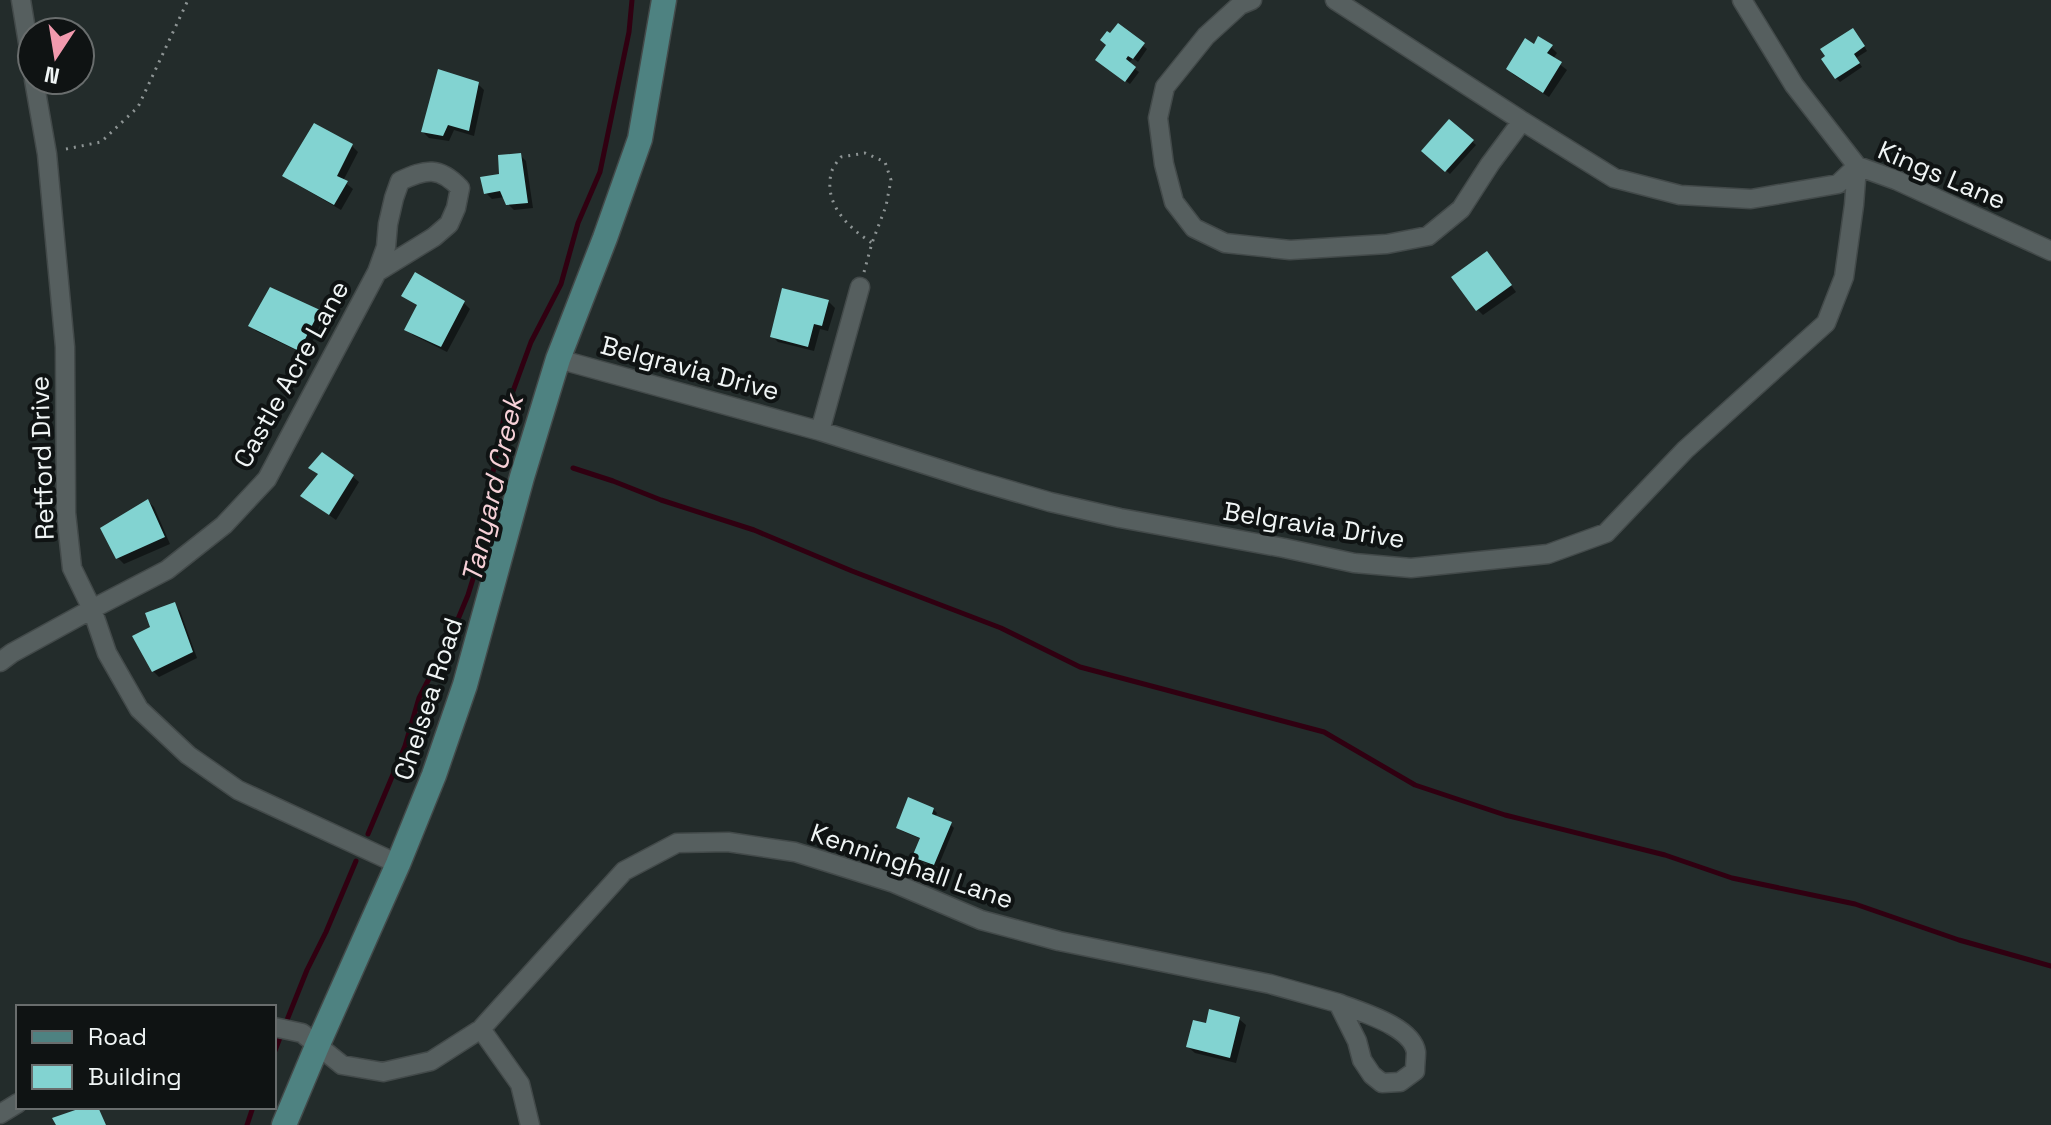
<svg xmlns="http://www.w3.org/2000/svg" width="2051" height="1125" viewBox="0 0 2051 1125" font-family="'Space Grotesk',sans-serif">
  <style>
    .shadow { fill: #0007 }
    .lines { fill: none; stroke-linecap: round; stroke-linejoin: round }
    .stream { stroke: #300011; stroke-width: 5 }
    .building { fill: #82d3d1 }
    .street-casing { stroke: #434a4a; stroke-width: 21 }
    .secondary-casing { stroke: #434a4a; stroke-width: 27 }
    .path { stroke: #8d9494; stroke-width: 3; stroke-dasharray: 2 6; stroke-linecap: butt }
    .street { stroke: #565f5f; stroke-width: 18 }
    .secondary { stroke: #4e8281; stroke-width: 24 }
    .labels { text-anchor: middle; stroke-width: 8; stroke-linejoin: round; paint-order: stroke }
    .street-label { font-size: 26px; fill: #f0f5f5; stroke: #0f1313 }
    .water-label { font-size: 28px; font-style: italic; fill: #f7d1d8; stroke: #0f1313 }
  </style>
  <rect width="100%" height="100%" fill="#232c2b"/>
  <path class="shadow" d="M1118,26l29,23 -9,13 -5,-4 -5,6 11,8 -9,12 -28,-20 9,-28z
    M1857,34l10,17 -11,7 6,9 -22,15 -4,-4 -8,-21z
    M1534,46l17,1 6,6 -4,6 14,11 -18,27 -35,-22 -6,-6z
    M478,84l6,6 -10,46 -20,-6 -5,11 -20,-3 -6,-6z
    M1449,121l27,24 -26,29 -27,-23z
    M352,146l6,6 -15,29 10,8 -12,21 -50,-29 -6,-6z
    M520,155l6,6 7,47 -19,2 -6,-6 -3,-7 -13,2 -6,-6z
    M1493,260l23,32 -33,23 -6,-6z
    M404,296l60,7 6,6 -23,43 -34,-17 -6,-6 11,-23z
    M828,301l7,7 -7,23 -8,-2 -6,22 -36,-9 -6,-6z
    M318,311l6,6 -18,38 -50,-24 -6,-6z
    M311,468l41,8 7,6 -23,38 -34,-24 17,-21z
    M148,501l6,6 16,37 -46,20 -6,-6z
    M174,605l6,6 17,47 -38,19 -6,-6z
    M933,809l4,4 -2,5 15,6 4,4 -16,39 -20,-7 -3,-4 6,-17 -19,-8 -4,-3z
    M1239,1019l7,6 -10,38 -41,-10 -7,-6 20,-22z"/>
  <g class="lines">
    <path class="stream" d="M573,468l40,13 48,19 93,30 98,41 149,57 79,39 244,65 91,53 90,30 160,40 67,23 123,26 104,36 92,26
      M368,834l37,-88 14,-48 32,-62 17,-41 17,-55 8,-68 12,-59 26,-71 30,-58 17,-61 22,-51 29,-140 3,-32
      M285,1025l22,-55 19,-38 30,-71
      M274,1053l7,-18
      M247,1125l6,-18"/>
  </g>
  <path class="building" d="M1118,23l27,20 -12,16 -5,-3 -2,3 10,8 -11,15 -30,-22 11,-15 -6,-5 7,-9 3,2z
    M1853,28l12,18 -11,8 6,9 -25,16 -14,-20 4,-3 -5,-7z
    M1538,36l15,9 -6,8 15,9 -19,31 -37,-24 19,-31 9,6z
    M438,69l41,13 -10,49 -21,-6 -5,11 -22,-4z
    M1449,119l25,21 -29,32 -24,-21z
    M314,123l39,21 -16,32 11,5 -14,24 -52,-29z
    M521,153l7,50 -22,2 -6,-14 -16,3 -4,-17 19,-3 -1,-19z
    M1487,251l25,34 -36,26 -25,-34z
    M415,272l50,29 -24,46 -37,-17 13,-25 -16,-9z
    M270,287l50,23 -21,41 -51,-25z
    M782,288l47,12 -7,26 -8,-2 -6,23 -38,-10z
    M322,452l32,23 -25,40 -29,-19 18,-22 -10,-6z
    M148,499l17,38 -49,22 -16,-31z
    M175,602l18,50 -41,20 -20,-36 18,-9 -5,-14z
    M908,797l26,11 -2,6 20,8 -18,43 -22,-8 8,-19 -24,-10z
    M1209,1009l31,8 -10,41 -44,-11 7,-27 13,3z
    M84,1107h14l8,18h-50l-4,-7z"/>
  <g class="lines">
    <defs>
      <path id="street" d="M21,0l11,67
        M1252,0l-12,5 -34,31 -41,51 -7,31 6,46 10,38 20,26 31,15 65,7 97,-6 41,-8 33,-27 29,-45 32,-43 -187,-121
        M34,80l13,74 18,193 1,166 6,55 20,41 15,44 32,56 49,46 50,35 160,74
        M1522,121l92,57 66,17 71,4 87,-15 19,-18
        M1857,166l39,14 155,71
        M558,359l262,72 154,49 76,22 70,16 164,30 70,15 57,5 137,-14 58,-21 79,-83 141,-127 18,-46 10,-72 3,-39 -63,-81 -52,-85
        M820,431l40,-144
        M0,662l12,-9 80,-44 75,-39 57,-45 43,-46 110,-207 57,-35 15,-13 7,-16 4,-20c-21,-22 -34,-19 -60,-7l-6,17 -6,26 -2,23 -9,25
        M274,1027l28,6 40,32 41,7 48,-11 50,-32 143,-158 53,-28 51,-1 67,10 99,31 87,37 78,21 211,43 68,19 19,38 5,19 10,15 10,8 18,-1 15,-11c0,-6 1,-13 1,-19 -4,-26 -56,-40 -78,-49
        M481,1029l39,55 10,41
        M0,1114l18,-11"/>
      <path id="secondary" d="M284,1125l34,-81 80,-180 36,-89 31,-90 57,-208 36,-118 47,-121 35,-99 24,-139"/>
    </defs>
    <use href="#street" class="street-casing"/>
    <use href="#secondary" class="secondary-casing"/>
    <path class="path" d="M66,149l35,-7 37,-35 50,-107
      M864,272l8,-29 14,-37 5,-26 -6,-18 -20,-9 -24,4c-4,5 -9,11 -10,17 -7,31 18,54 41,69"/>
    <use href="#street" class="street"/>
    <use href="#secondary" class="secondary"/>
  </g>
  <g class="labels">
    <g class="street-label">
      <text transform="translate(1942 175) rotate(23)" y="9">Kings Lane</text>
      <text transform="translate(690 368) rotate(15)" y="9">Belgravia Drive</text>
      <text transform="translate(291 374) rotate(-61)" y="9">Castle Acre Lane</text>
      <text transform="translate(42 458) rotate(-92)" y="9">Retford Drive</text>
      <text transform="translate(1314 525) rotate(9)" y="9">Belgravia Drive</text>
      <text transform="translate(428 699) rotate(-72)" y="9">Chelsea Road</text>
      <text transform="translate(912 866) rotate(19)" y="9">Kenninghall Lane</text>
    </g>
    <g class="water-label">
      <text transform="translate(492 489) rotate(-77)" y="10">Tanyard Creek</text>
    </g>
  </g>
  <rect x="16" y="1005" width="260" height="104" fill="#0f1313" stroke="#696d6d" stroke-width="2"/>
  <rect x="32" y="1031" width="40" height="12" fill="#4e8281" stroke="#696d6d" stroke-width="2"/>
  <text x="88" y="1045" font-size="24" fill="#f0f5f5">Road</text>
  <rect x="32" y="1065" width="40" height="24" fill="#82d3d1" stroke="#696d6d" stroke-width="2"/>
  <text x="88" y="1085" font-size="24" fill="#f0f5f5">Building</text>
  <g transform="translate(56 56) rotate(192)"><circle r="38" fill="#0f1313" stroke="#696d6d" stroke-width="2"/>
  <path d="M0-6L14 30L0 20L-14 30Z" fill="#f29aae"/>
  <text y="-12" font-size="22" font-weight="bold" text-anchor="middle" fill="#f0f5f5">N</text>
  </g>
</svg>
